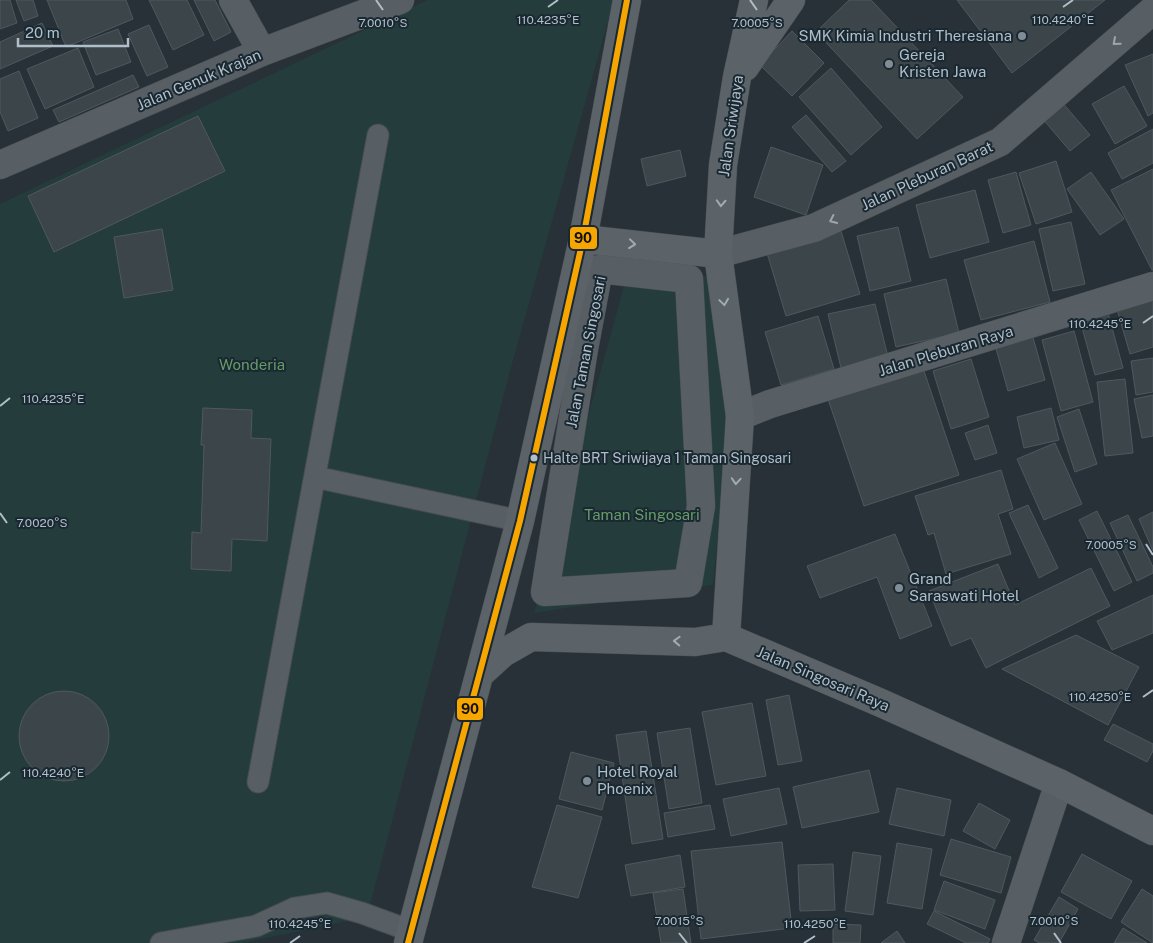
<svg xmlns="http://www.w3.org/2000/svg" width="1153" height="943" viewBox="0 0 1153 943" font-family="'Public Sans',sans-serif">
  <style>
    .green { fill: #243c3b }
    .building { fill: #3c454a; stroke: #4f585f }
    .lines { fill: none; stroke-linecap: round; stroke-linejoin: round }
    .service-casing { stroke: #464d51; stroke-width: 23 }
    .pedestrian-casing { stroke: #464d51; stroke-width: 29 }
    .minor-casing { stroke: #464d51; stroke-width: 29 }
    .secondary-casing { stroke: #464d51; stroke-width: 29 }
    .service { stroke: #585f64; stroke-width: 21 }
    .pedestrian { stroke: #585f64; stroke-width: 28 }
    .minor { stroke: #585f64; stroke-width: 28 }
    .secondary { stroke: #5b6369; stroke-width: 28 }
    .bus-1-casing { stroke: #1a2832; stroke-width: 10 }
    .bus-1 { stroke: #f7a600; stroke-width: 6 }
    .oneway { stroke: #9aa6b0 }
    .oneway2 { stroke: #9facb6 }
    .ticks { fill: none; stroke: #b0bec9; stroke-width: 2 }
    .poi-dot { fill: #808d96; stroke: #1a2832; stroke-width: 2 }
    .bus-dot { fill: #b0bec9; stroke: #1a2832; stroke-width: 2 }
    .labels { text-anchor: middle; stroke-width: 4; stroke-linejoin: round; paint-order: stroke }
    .bus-label { font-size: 14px; fill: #b0bec9; stroke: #1a2832; text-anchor: start }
    .poi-label { font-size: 15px; fill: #b0bec9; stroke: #1a2832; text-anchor: start }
    .street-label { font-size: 15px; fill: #b0bec9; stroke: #1a2832 }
    .park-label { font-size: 15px; fill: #659c68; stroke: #1a2832 }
    .ticks-label { font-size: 12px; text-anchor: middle; fill: #b0bec9; stroke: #1a2832; stroke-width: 4; stroke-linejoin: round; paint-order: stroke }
    .line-badge { stroke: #1a2832; stroke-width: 2 }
    .pale-badge-label { font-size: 14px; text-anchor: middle; font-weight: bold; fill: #111 }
  </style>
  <rect width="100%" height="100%" fill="#273137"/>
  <path class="green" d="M427,0h187l-105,375 -142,542 -125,26h-242v-739z
    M630,264l80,13 19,146 -16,162 -179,28z"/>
  <path class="building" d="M0,0h10l7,23 -17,6z
    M16,0h17l5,16 -14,5z
    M47,0h79l7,19 -67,28z
    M149,0h38l17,35 -31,15z
    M194,0h21l16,32 -17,9z
    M849,0h22l92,97 -46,42 -101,-107z
    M957,0h148l-93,73z
    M42,23l11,23 -53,23v-27z
    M149,25l19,42 -21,9 -19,-42z
    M118,29l13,33 -35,13 -13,-33z
    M792,31l32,32 -32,33 -32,-31z
    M78,48l16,39 -49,22 -18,-40z
    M1153,54v59l-5,3 -23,-51z
    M831,68l51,59 -31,28 -52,-58z
    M19,71l19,47 -30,13 -8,-19v-33z
    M133,75l6,12 -80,35 -6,-12z
    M1124,86l23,40 -32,18 -23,-40z
    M1055,94l35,41 -20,16 -34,-40z
    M806,115l40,46 -14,11 -40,-45z
    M198,116l27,55 -171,81 -26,-56z
    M1153,129v34l-31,16 -14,-26z
    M771,147l52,18 -17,50 -52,-18z
    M680,150l6,26 -39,10 -6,-27z
    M1056,161l16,51 -36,12 -17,-51z
    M1153,169v101h-1l-41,-80z
    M1016,172l15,53 -28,8 -15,-53z
    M1091,172l33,47 -24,16 -33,-46z
    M975,190l14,52 -59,16 -14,-53z
    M1071,222l14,62 -32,7 -14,-62z
    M898,227l13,54 -41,10 -13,-55z
    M162,229l11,61 -49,8 -10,-61z
    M841,231l19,63 -74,22 -19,-63z
    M1034,241l16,61 -69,18 -17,-60z
    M946,279l13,54 -63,14 -12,-53z
    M1153,295v52l-23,7 -14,-48z
    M875,304l15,61 -47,11 -15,-62z
    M1108,313l15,55 -28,7 -15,-55z
    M818,316l16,53 -53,16 -16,-53z
    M1074,331l19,71 -32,9 -19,-71z
    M1032,334l13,46 -37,11 -13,-46z
    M1153,358v34l-17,3 -5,-34z
    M971,359l18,58 -38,12 -18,-58z
    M923,368l36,107 -95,31 -36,-107z
    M1125,379l8,74 -28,3 -8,-74z
    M1153,395v41l-11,2 -8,-39z
    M203,408l49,2 -1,28 20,1 -4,102 -35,-2 -1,32 -40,-2 1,-37 9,1 3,-88h-3z
    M1051,408l8,32 -35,8 -7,-31z
    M1079,409l18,55 -22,8 -18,-55z
    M988,425l9,28 -22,7 -10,-27z
    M1055,443l27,61 -38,16 -27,-61z
    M1001,470l12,39 -15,5 13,40 -65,20 -12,-41 -6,2 -13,-39z
    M1028,505l30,63 -19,10 -30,-65z
    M1097,511l35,71 -18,9 -35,-71z
    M1153,512v39l-14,-32z
    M1128,515l25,52v6l-16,8 -27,-58z
    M895,534l37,92 -32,13 -23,-62 -57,21 -13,-32z
    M998,564l17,41 76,-37 19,38 -124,62 -15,-30 -20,8 -22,-55z
    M1153,595v38l-41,17 -15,-29z
    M1076,635l63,32 -31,58 -106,-56z
    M19 736a45 45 0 1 1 90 0a45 45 0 1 1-90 0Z
    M789,695l13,66 -24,4 -12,-65z
    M752,703l14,73 -50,9 -14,-73z
    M1113,724l40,20v7l-6,11 -43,-22z
    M690,728l12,75 -33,6 -12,-76z
    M646,731l17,108 -31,5 -16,-109z
    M571,752l43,11 -12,47 -43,-11z
    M869,770l10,42 -77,16 -9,-41z
    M779,788l8,36 -56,12 -8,-37z
    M897,788l54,12 -7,36 -55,-12z
    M979,803l31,17 -15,29 -32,-18z
    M557,805l45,12 -24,81 -46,-11z
    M710,805l5,24 -47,8 -4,-24z
    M951,839l60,18 -10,36 -61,-18z
    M782,842l10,86 -91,11 -10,-88z
    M897,843l35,6 -10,60 -35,-6z
    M853,852l28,4 -8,59 -28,-4z
    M1082,854l50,27 -21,38 -50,-27z
    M680,855l5,32 -54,9 -6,-31z
    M833,864l2,46 -35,1 -2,-46z
    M944,881l51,19 -10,29 -51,-19z
    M683,889l8,54h-30l-8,-50z
    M1142,889l11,7v47l-32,-21z
    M1059,897l19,12 -19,34h-20l-5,-3z
    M934,911l56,28 -2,4h-22l-39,-19z
    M833,924l28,1 -1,18h-27z
    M1123,928l24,15h-33z
    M897,931l8,12h-24z"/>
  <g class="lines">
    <defs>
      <path id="service" d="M315,477l205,44
        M258,782l120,-647
        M161,943l95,-17 39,-18 32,-5 35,10 49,18"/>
      <path id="pedestrian" d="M599,269l90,10 12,227 -13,77 -143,9 39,-243z"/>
      <path id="minor" d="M233,0l29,52
        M0,165l262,-113 138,-52
        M718,254l96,-26 186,-86 153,-132
        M740,416l30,-12 383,-118
        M1006,943l53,-160"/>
      <path id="secondary" d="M745,67l46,-67
        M583,239l135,15
        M726,637l14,-221 -22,-162 5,-89 14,-88 17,-77
        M480,674l23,-21 28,-16 164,5 31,-5 155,66 178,80 94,48
        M408,943l112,-422 63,-282 44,-239"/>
    </defs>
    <use href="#service" class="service-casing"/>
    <use href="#pedestrian" class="pedestrian-casing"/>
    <use href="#minor" class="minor-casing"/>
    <use href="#secondary" class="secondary-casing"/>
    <use href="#service" class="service"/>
    <use href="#pedestrian" class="pedestrian"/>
    <use href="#minor" class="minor"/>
    <use href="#secondary" class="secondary"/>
    <defs>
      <path id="bus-1" d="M408,943l112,-422 63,-282 44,-239"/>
    </defs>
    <use href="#bus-1" class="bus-1-casing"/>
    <use href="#bus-1" class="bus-1"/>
  </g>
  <defs><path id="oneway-chevron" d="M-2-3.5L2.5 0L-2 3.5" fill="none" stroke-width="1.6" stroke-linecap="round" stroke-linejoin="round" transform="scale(1.25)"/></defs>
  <g class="oneway">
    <use href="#oneway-chevron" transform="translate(1116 42) rotate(139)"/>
    <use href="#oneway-chevron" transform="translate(833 220) rotate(155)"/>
  </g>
  <g class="oneway2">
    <use href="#oneway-chevron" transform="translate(721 203) rotate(93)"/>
    <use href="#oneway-chevron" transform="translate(632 244) rotate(6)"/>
    <use href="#oneway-chevron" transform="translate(724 302) rotate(82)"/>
    <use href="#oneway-chevron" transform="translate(736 481) rotate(94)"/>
    <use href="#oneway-chevron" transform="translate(677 641) rotate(-178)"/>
  </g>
  <path class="ticks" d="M376,0l7,10M750,0l7,10M548,7l10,-7M1063,7l10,-7M1143,323l10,-7M0,406l10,-8M0,513l7,10M1146,544l7,11M1143,697l10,-7M0,780l10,-8M679,933l8,10M1054,933l7,10M290,943l10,-7M804,943l11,-7"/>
  <g class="poi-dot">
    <circle cx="1022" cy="36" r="5"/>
    <circle cx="889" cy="64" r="5"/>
    <circle cx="899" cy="588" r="5"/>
    <circle cx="587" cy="781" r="5"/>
  </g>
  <circle class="bus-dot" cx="534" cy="458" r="4.5"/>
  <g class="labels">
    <g class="bus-label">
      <text x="543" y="463">Halte BRT Sriwijaya 1 Taman Singosari</text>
    </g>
    <g class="poi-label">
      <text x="1012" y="41" text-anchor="end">SMK Kimia Industri Theresiana</text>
      <text x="899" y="60">Gereja<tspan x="899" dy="17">Kristen Jawa</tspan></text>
      <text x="909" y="584">Grand<tspan x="909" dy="17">Saraswati Hotel</tspan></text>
      <text x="597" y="777">Hotel Royal<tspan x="597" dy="17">Phoenix</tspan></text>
    </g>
    <g class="street-label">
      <text transform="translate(199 80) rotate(-23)" y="5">Jalan Genuk Krajan</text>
      <text transform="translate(731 126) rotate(-82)" y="5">Jalan Sriwijaya</text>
      <text transform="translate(927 176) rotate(-25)" y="5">Jalan Pleburan Barat</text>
      <text transform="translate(946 351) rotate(-17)" y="5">Jalan Pleburan Raya</text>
      <text transform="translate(586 352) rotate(-79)" y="5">Jalan Taman Singosari</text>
      <text transform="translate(823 679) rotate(23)" y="5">Jalan Singosari Raya</text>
    </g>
    <g class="park-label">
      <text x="252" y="370">Wonderia</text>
      <text x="642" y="520">Taman Singosari</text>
    </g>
  </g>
  <g class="ticks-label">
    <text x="548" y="24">110.4235°E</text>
    <text x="1063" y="24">110.4240°E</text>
    <text x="383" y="27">7.0010°S</text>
    <text x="757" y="27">7.0005°S</text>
    <text x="1100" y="328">110.4245°E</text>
    <text x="53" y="403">110.4235°E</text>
    <text x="42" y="527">7.0020°S</text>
    <text x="1111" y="549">7.0005°S</text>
    <text x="1100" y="701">110.4250°E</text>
    <text x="53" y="777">110.4240°E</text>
    <text x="679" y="925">7.0015°S</text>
    <text x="1054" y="925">7.0010°S</text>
    <text x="300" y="928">110.4245°E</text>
    <text x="815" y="928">110.4250°E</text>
  </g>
  <g class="line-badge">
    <rect x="569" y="226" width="29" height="24" rx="5" fill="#f7a600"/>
    <rect x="456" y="697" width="28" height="24" rx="5" fill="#f7a600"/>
  </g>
  <g class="pale-badge-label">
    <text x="583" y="243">90</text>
    <text x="470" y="714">90</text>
  </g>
  <path d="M18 38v8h110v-8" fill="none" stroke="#b0bec9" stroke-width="2.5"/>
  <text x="25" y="38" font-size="15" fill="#b0bec9" stroke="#1a2832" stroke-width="4" paint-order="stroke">20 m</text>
</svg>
